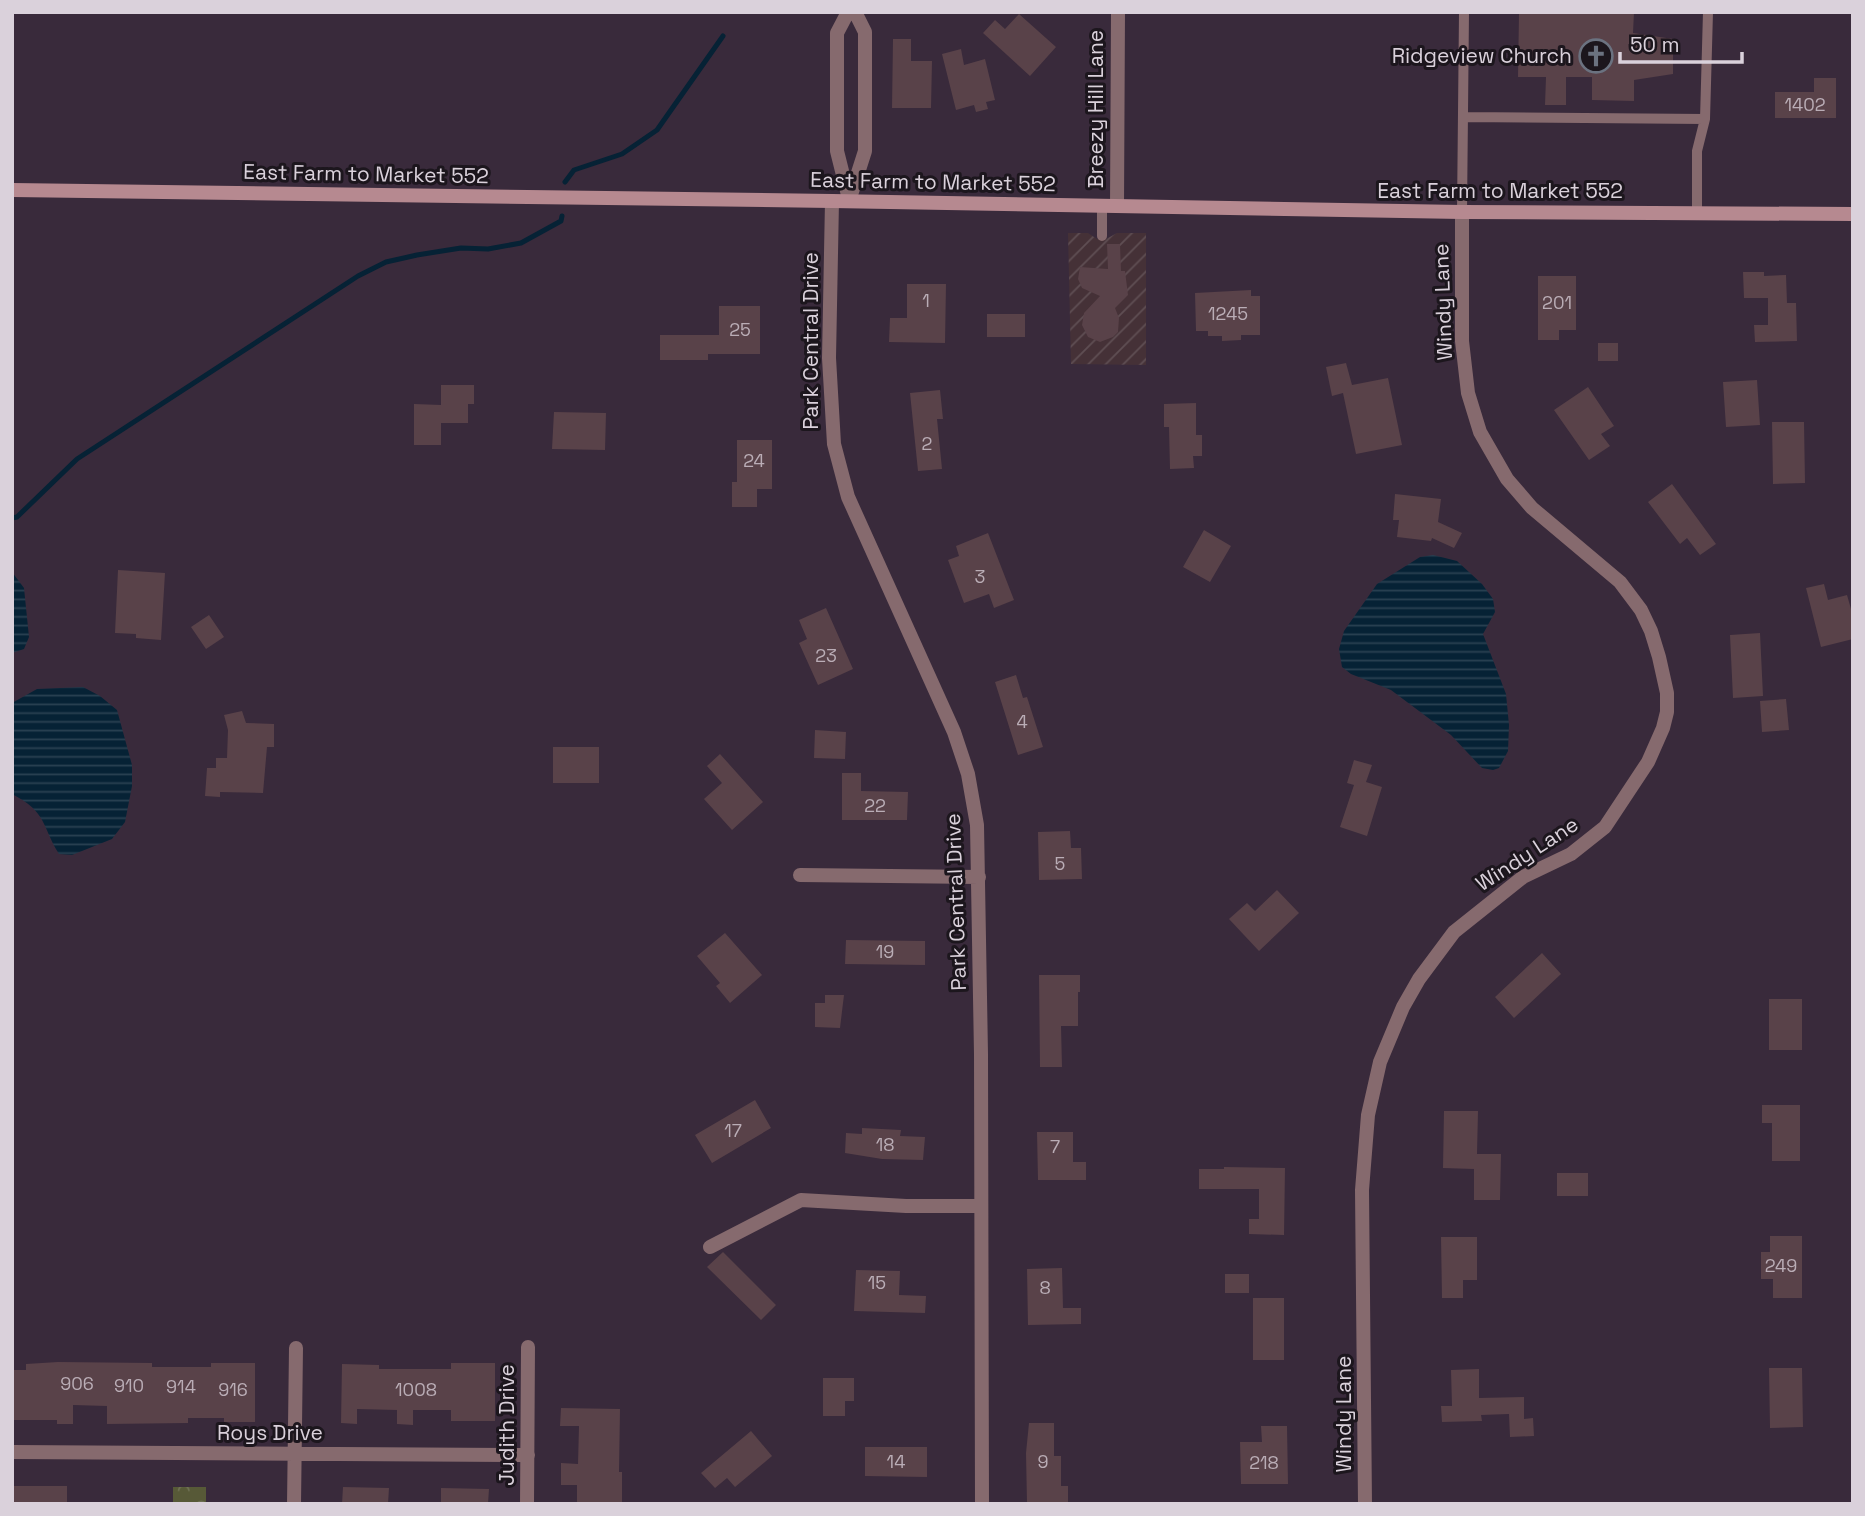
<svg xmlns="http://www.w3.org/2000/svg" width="1865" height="1516" viewBox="0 0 1865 1516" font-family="'Space Grotesk',sans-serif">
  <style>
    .industrial { fill: url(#industrial-furrows) }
    .park { fill: url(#park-crowns) }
    .water { fill: url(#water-rules) }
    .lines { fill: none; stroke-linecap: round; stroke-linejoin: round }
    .stream { stroke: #062235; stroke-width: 5 }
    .building { fill: #594249 }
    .service { stroke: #866a6e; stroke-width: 10 }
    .minor { stroke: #866a6e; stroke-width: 14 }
    .secondary { stroke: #b68990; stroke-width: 14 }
    .labels { text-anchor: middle; stroke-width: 6; stroke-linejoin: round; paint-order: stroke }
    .number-label { font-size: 18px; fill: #baadb6 }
    .poi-label { font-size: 21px; fill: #dad1db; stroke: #1c161d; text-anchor: end }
    .street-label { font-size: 21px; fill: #dad1db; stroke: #1c161d }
  </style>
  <defs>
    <pattern id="industrial-furrows" width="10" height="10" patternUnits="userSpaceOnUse" patternTransform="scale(1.75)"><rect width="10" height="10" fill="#453137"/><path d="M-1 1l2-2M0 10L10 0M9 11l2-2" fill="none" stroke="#5f4e53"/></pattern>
    <pattern id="park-crowns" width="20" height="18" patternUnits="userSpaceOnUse" patternTransform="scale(1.75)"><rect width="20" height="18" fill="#575937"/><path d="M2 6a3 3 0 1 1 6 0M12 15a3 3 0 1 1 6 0" fill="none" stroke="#6f7053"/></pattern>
    <pattern id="water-rules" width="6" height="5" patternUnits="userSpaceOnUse" patternTransform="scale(1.75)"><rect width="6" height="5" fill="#062235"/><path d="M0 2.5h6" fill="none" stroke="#2a4152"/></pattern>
  </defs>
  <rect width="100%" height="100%" fill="#392a3b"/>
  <path class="industrial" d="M1068,233h20l9,6h9l11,-6h29v132l-75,-1z"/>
  <path class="park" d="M173,1487h33v17h-33z"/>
  <path class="water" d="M1433,555l24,6 25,23 11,15 2,13 -12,22 23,60 3,31 -1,26 -9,17 -6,2 -11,-2 -31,-33 -60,-45 -40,-16 -9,-7 -3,-18 5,-18 33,-47 43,-27z
    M12,572l12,16 5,49 -5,12 -12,4z
    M83,687l17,9 17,14 15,55v21l-7,36 -13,17 -40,16 -13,-1c-18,-29 -11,-41 -47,-60v-91l25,-14z"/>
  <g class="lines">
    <path class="stream" d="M565,182l9,-12 48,-16 35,-24 66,-94
      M12,518l5,-1 60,-58 281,-183 28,-14 31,-7 44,-7 27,1 33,-6 40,-22 1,-5"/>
  </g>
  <path class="building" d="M1519,12h115l-1,21 40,6v35l-39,6v21l-42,-1v-23h-26v28h-21l1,-28h-28z
    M1019,14l37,33 -26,29 -47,-43 12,-13 10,9z
    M893,39h18v22h21l-1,47h-39z
    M961,49l3,16 21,-6 10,41 -9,2 2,7 -12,3 -2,-7 -18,5 -14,-56z
    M1814,78h22v40h-61v-26h39z
    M1107,244h13l1,27h4l3,24 -13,13 4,10 -1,14 -5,5 -13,5 -12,-5 -6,-12 2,-12 16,-17 -18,-8 -4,-9 2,-12 28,2z
    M1743,272h21v4l22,-1 1,28h9l1,38 -42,1 -1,-17h14v-27h-24z
    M1538,276h38v54h-17v10h-21z
    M907,284h39l-1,59 -56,-1 1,-24h17z
    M1251,290v6h9v39h-19v5l-19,1v-5h-14v-5h-12l-1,-38z
    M719,306h41v48h-52v6h-48v-25h59z
    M987,314h38v23h-38z
    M1598,343h20v18h-20z
    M1346,363l6,22 36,-7 14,67 -46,9 -13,-61 -11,3 -6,-29z
    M1757,380l3,45 -34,2 -3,-45z
    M441,385h33v19h-6v19h-27v22h-27v-41l27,1z
    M1588,387l26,39 -13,8 9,12 -21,14 -35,-50z
    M940,390l3,29h-6l5,50 -24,2 -8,-78z
    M1196,403v32h6v21h-9l1,12 -24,1 -1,-42h-5v-23z
    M554,412l52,1 -1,37 -53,-1z
    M1772,422h32l1,61 -32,1z
    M737,440h35v49h-15v18h-25v-25h5z
    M1672,484l44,60 -16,11 -13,-17 -7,6 -32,-42z
    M1395,494l46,5 -3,23 24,11 -8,15 -22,-10 -1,3 -34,-4 2,-17h-6z
    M1204,530l27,16 -21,36 -27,-15z
    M988,533l26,67 -20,8 -5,-14 -25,9 -16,-43 11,-4 -3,-10z
    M118,570l47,3 -4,67 -25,-2v-4l-21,-1z
    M1824,584l4,16 19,-5 6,21v23l-32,8 -15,-59z
    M826,608l27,61 -35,16 -19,-42 8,-4 -8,-19z
    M209,615l15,22 -18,12 -15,-22z
    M1760,633l3,63 -30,2 -3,-63z
    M1016,675l7,23 4,-1 16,50 -25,8 -23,-73z
    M1786,699l3,31 -27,2 -2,-31z
    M242,711l4,12 28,1v23h-7l-4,46 -43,-1v5l-15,-1 2,-28h9v-10h11l1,-28 -4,-15z
    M815,730l31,2 -1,27 -31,-1z
    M553,747h46v36h-46z
    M720,754l43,48 -31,28 -28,-31 18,-16 -15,-17z
    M1354,760l18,5 -6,17 16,5 -15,49 -27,-9 14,-42 -7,-2z
    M842,773h19v18l47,1 -1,28h-65z
    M1070,831l1,17h10l1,31 -43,1 -1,-48z
    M1277,890l22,23 -40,38 -30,-32 18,-16 8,8z
    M725,933l37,42 -32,28 -14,-17 4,-3 -23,-27z
    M846,940l79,1v24l-80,-1z
    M1542,953l19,21 -47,44 -19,-21z
    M1039,975h41v17h-2v34h-17l1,41h-22z
    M825,995h19l-4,33 -25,-1v-24h10z
    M1769,999h33v51h-33z
    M755,1100l16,28 -59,35 -17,-28z
    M1762,1105h38v56h-28v-38h-10z
    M1444,1111h34l-1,43h24l-1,46h-26v-31l-31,-1z
    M862,1128l39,2 -1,6 25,1 -2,23 -41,-1 -37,-6 1,-20 16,1z
    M1037,1132h36v30h13v18h-48z
    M1224,1167l61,1 -1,67 -35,-1v-15h10v-30h-60v-20h25z
    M1557,1173h31v23h-31z
    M1770,1236h32v62h-29v-19h-12v-27h9z
    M1441,1237h36v43h-14v18h-21z
    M723,1252l53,53 -15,15 -54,-53z
    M1062,1268l1,40h18v16l-53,1 -1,-56z
    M856,1270l44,1 -1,24 27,1 -1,17 -71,-2z
    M1225,1274h24v19h-24z
    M1253,1298h31v62h-31z
    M58,1362l94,1v4h59v-4h44v59h-31v-4h-36v5l-81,1v-18l-34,-1v19h-16v-4h-45v-50h14v-6z
    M451,1363h44v58h-44v-11h-38v15l-16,-1v-14l-40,-1v15l-16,-1 1,-59 37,1v4h72z
    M1769,1368h33l1,59 -33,1z
    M1479,1369v29l45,-1v22l9,-1 1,18 -24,1 -1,-23 -28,1 1,6 -40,1 -1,-16h11l-1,-36z
    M823,1378h31v23h-9v15h-22z
    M561,1408l59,1 -1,63h3v32h-45v-19h-16v-22l17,1 1,-38h-19z
    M1029,1423h25v33h7v30h7v18l-41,-1 -1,-50z
    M1261,1426h26l1,58h-47l-1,-42h22z
    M751,1431l21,25 -37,31 -8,-9 -12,10 -14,-15z
    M865,1447h62v30l-62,-1z
    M12,1486h55v18h-55z
    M343,1487l46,1 -1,16h-46z
    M441,1488l48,1 -1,15h-47z"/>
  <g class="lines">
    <path class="service" d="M1463,117l242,2
      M1102,206v30
      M1462,212l2,-200
      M1697,213v-62l8,-32 3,-107"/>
    <path class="minor" d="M848,12l-11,21v118l12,48
      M832,201l-3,157 5,86 14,53 106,235 14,42 9,51 4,229 1,450
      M849,201l16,-50v-119l-10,-20
      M1117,206l1,-194
      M800,875l179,2
      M710,1247l91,-47 105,6h74
      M12,1452l516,3
      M294,1504l2,-156
      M527,1504l1,-157
      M1365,1504l-3,-314 6,-75 12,-53 23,-55 16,-28 35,-47 69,-55 48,-23 34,-27 43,-65 15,-34 4,-16v-19l-8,-36 -8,-26 -10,-21 -21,-28 -88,-74 -25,-29 -27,-47 -12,-39 -6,-52v-129"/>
    <path class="secondary" d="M12,190l820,11 630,11 391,2"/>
  </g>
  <defs>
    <symbol id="church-ring" viewBox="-11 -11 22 22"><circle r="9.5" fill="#1c161d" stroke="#6b7280" stroke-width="1.5"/><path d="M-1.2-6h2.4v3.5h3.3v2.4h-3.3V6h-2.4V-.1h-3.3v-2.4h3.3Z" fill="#6b7280"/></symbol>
  </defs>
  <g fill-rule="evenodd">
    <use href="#church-ring" x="1577" y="37" width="38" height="38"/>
  </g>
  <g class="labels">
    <g class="number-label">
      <text x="1805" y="111">1402</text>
      <text x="926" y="307">1</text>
      <text x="1557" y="309">201</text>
      <text x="1228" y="320">1245</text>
      <text x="740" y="336">25</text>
      <text x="927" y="450">2</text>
      <text x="754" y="467">24</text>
      <text x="980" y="583">3</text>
      <text x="826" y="662">23</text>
      <text x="1022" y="728">4</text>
      <text x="875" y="812">22</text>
      <text x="1060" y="870">5</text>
      <text x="885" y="958">19</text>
      <text x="733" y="1137">17</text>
      <text x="885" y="1151">18</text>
      <text x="1055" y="1153">7</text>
      <text x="1781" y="1272">249</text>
      <text x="877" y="1289">15</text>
      <text x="1045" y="1294">8</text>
      <text x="77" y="1390">906</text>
      <text x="129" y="1392">910</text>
      <text x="181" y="1393">914</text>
      <text x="233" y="1396">916</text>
      <text x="416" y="1396">1008</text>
      <text x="896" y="1468">14</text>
      <text x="1043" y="1468">9</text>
      <text x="1264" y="1469">218</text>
    </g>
    <g class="poi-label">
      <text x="1572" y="63">Ridgeview Church</text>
    </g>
    <g class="street-label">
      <text transform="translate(1096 109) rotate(-90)" y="7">Breezy Hill Lane</text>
      <text transform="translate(366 174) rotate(1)" y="7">East Farm to Market 552</text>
      <text transform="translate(933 182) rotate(1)" y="7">East Farm to Market 552</text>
      <text x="1500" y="198">East Farm to Market 552</text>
      <text transform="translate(1443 302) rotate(-92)" y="7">Windy Lane</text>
      <text transform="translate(811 341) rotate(-90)" y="7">Park Central Drive</text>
      <text transform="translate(1527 854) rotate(-33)" y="7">Windy Lane</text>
      <text transform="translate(956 902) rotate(-92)" y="7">Park Central Drive</text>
      <text transform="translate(1344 1414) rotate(-90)" y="7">Windy Lane</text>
      <text transform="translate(507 1425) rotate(-90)" y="7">Judith Drive</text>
      <text x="270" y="1440">Roys Drive</text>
    </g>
  </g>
  <rect width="1865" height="1516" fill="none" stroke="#dad1db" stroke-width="28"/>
  <path d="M1620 52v10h122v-10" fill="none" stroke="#dad1db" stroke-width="3.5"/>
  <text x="1630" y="52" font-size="21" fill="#dad1db" stroke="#1c161d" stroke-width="5" paint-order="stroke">50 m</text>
</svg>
